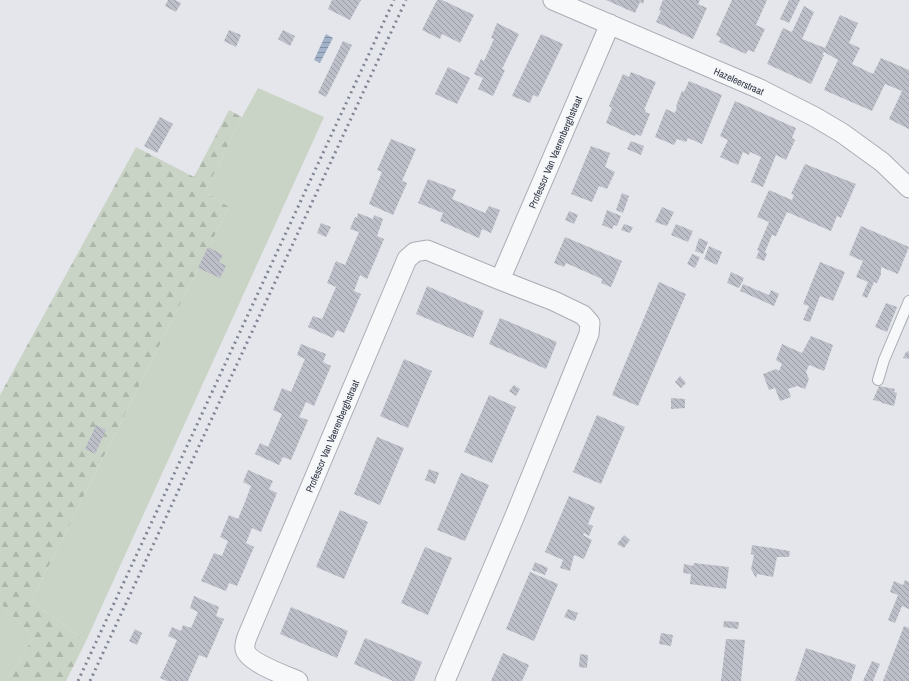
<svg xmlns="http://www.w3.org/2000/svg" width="909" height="681" viewBox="0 0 909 681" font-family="'Archivo Narrow',sans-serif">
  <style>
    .grass { fill: #c9d4c6 }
    .forest { fill: url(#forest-firs) }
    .water { fill: url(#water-rules) }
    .building { fill: url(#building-back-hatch) }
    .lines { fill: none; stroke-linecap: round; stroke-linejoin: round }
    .lane-casing { stroke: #a9adb5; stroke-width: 12 }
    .street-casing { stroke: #a9adb5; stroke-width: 21 }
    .lane { stroke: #f7f8f9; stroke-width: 10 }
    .street { stroke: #f7f8f9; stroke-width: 19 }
    .rail { stroke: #7f8594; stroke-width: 3; stroke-dasharray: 2 4; stroke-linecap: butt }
    .labels { text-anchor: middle; stroke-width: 3; stroke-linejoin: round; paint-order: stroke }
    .street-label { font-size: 10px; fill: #2d3342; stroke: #f4f6f8 }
  </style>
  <defs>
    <pattern id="forest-firs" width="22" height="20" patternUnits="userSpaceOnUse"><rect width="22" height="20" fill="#c9d4c6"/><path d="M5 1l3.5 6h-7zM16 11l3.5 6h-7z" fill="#adb6ab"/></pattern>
    <pattern id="water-rules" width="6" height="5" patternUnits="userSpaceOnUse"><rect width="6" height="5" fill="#a2b2c8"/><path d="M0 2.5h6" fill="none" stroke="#8491a4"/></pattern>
    <pattern id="building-back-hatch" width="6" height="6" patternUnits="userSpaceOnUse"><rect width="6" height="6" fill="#bcbfc8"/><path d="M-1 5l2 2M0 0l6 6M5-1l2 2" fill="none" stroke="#999ca4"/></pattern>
  </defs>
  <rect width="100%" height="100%" fill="#e4e6eb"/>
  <path class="grass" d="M258,88l66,29 -238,524 -55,-40 198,-394 -24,-15 37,-75z
    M0,603l34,34 -28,44h-6z"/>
  <path class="forest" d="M229,110l13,7 -37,75 24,15 -198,394 55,40 -20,40h-60l28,-44 -34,-34v-208l136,-248 58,30z"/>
  <path class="water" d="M326,34l7,4 -13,25 -6,-3z"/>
  <path class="building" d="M168,0h7l6,3 -5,9 -11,-6z
    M332,0h29l-11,20 -22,-11z
    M437,0h5l32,15 -14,28 -18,-9 -2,5 -18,-9z
    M606,0h38l-1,4 -3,-2 -5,11z
    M663,0h37l-2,4 9,4 -14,31 -37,-17 5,-11 -2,-1z
    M732,0h35l-11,25 9,4 -11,23 -6,-2 -2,4 -27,-12 2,-4 -5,-3z
    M789,0h11l-11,23 -9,-4z
    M804,6l10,6 -12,27 23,9 15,-33 18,8 -9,20 11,5 -8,16 21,10 8,-16 28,12v59l-20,-10 13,-28 -17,-7 -13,27 -48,-21 14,-30 -14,-8 -2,3h2l-13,29 -44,-20 16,-36 9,4z
    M497,23l22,11 -17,35 3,1 -12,26 -15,-7 5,-11 -9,-4 7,-15 3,2 10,-22 -3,-1z
    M229,30l12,5 -5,12 -12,-6z
    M283,30l12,6 -5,10 -12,-7z
    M541,34l22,10 -25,53 -5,-2 -3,8 -18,-7z
    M343,41l9,4 -26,52 -8,-4z
    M448,67l22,11 -13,26 -22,-10z
    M631,72l25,10 -12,28h2l-1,2 5,2 -9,22 -5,-2 -1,2 -29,-13 6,-15 -3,-2 14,-32 6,3z
    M689,81l33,14 -20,49 -14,-6 -2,4 -9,-3 -3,6 -19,-8 11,-28 9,4 2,-6 -1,-1 6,-15 2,1z
    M735,101l61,27 -4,10 3,2 -9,20 -10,-5 -13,32 -12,-5 10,-25 -11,-5 -1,3 -6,-3 -5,13 -18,-8 8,-17 -8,-4z
    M160,117l13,7 -16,29 -13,-7z
    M391,139l25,10 -14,32 5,2 -14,32 -24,-11 13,-32 -5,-2z
    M631,141l13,5 -3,9 -14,-6z
    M591,146l19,7 -5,14 10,5 -8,17 -8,-3 -7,16 -21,-8z
    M805,164l51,20 -15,34 -4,-2 -6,15 -44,-19 -11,24 -4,-1 -7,17 2,2 -3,7 -8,-3 3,-7 -2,-1 12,-28 -12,-5 12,-27 23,10 2,-5 -3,-1z
    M428,179l28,11 -4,9 33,14 4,-7 11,4 -9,23 -9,-4 -3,9 -39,-17 3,-8 -25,-10z
    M622,193l7,3 -6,17 -7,-3z
    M662,207l12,5 -7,14 -12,-4z
    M607,210l14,6 -4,10 -3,-1 -2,4 -10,-4z
    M569,211l9,4 -4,9 -9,-4z
    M358,213l15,6 1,-4 9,4 -6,17 7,3 -17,40 -7,-4 -6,16 7,3 -17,39 -7,-3 -4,8 -25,-11 5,-11 9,3 14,-32 -9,-4 9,-22 9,4 14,-33 -9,-3 5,-12 2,1z
    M321,223l10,4 -5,10 -9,-4z
    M624,224l9,3 -3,6 -9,-3z
    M676,224l17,7 -5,11 -17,-7z
    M861,226l48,21 -11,27 -17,-7v7l-4,9 -3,-1 -7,16 -5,-2 6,-14 -12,-5 7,-16 -14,-6z
    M565,237l57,24 -11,26 -10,-4 1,-4 -36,-16 -2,4 -10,-4z
    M699,238l9,4 -5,12 -8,-3z
    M709,246l13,6 -5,13 -13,-6z
    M208,247l15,8 -4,7 7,4 -6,12 -22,-10z
    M692,254l8,3 -5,11 -8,-4z
    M820,262l25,10 -12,29 -13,-5 -10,26 -7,-2 6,-14 -6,-2z
    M731,272l13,6 -5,10 -12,-5z
    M659,282l27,12 -48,112 -26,-11z
    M743,284l26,11 2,-5 8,4 -5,12 -34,-15z
    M427,286l57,25 -11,27 -57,-24z
    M886,303l11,4 -10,25 -12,-5z
    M500,318l57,24 -11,27 -57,-25z
    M811,336l22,9 -9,26 -15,-6 -3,7 3,7 -4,10 -8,-3 -9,3 3,8 -11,4 -5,-13 -6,2 -6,-16 13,-5 3,2 3,-7 -6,-4 6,-16 20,9z
    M301,344l25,10 -3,8 8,4 -17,40 -8,-4 -3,7 -4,8 9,3 -17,40 -8,-3 -4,8 -24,-11 5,-11 8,4 14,-33 -9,-4 9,-22 9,4 14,-33 -8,-4z
    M909,351v8l-6,-1 3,-6z
    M404,359l28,12 -24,57 -28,-12z
    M680,376l6,7 -5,5 -6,-6z
    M514,385l6,4 -4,7 -7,-5z
    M879,386l16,3 -1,3 3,1 -3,13 -12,-3v-1l-9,-2z
    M489,395l27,12 -24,56 -28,-11z
    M671,398l14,1v9l-14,1z
    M597,415l28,12 -24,57 -28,-12z
    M96,425l10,5 -11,24 -10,-5z
    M377,437l27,11 -24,57 -26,-11z
    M429,469l10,4 -4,11 -10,-4z
    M248,470l25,11 -4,8 8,4 -16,39 -9,-4 -6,15 8,4 -17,39 -8,-3 -3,8 -25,-10 13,-28 8,3 6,-15 -8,-4 9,-22 9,4 7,-17 6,-16 -8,-4z
    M461,473l28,12 -24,56 -28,-11z
    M569,496l26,11 -7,17 5,2 -4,10 -5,-3 -1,2 9,5 -8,19 -10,-4 -4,16 -10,-3 3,-8 -18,-8z
    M340,510l28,12 -24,57 -28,-12z
    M624,535l6,5 -6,8 -7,-4z
    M752,545l38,6 -1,6h-12l-4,20 -16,-3 -1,4 -5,-9 3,-14 -3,-1z
    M425,547l27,11 -24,57 -27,-12z
    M535,562l13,6 -3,7 -13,-5z
    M694,563l35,4 -3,22 -36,-5 1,-10 -8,-1 1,-9 9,2z
    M530,572l28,12 -24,57 -28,-12z
    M905,580l4,2v27l-7,-3 -7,17 -7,-3 10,-25 -8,-3 4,-11 9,4z
    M194,596l25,11 -3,9 8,3 -17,39 -8,-3 -11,26h-21l-7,-3 17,-38 -9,-4 4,-9 9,4 2,-6 8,3 7,-16 -8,-4z
    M291,607l57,24 -11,27 -57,-24z
    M568,609l10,4 -3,8 -11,-4z
    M724,621l15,1 -1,7 -15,-2z
    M904,626l5,2v53h-26z
    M135,629l7,4 -5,12 -8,-4z
    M661,633l12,2 -2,11 -12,-2z
    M365,638l57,24 -8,19h-21l-39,-17z
    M726,639l19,1 -4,41h-20z
    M806,648l50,17 -5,16h-56z
    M503,653l26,12 -7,16h-31z
    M580,654l8,1 -1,13 -8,-1z
    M872,661l8,3 -7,17h-10z"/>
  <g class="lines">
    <defs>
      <path id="lane" d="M878,380l6,-20 25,-59"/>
      <path id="street" d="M553,0l207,89 55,28 27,16 40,29 27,26
        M298,681c-11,-5 -51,-19 -53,-32 -1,-3 1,-9 2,-12l160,-378 8,-7 12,-2 73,30
        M445,681l69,-163 75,-184 1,-11 -7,-8 -29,-14 -54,-21 110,-256"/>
    </defs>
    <use href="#lane" class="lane-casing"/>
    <use href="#street" class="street-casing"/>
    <use href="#lane" class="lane"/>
    <use href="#street" class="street"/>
    <path class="rail" d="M78,681l316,-681
      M90,681l316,-681"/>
  </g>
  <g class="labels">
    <g class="street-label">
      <text transform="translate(739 81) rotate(24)" y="4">Hazeleerstraat</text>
      <text transform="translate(555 152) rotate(-67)" y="4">Professor Van Vaerenberghstraat</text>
      <text transform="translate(332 436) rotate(-67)" y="4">Professor Van Vaerenberghstraat</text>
    </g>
  </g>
</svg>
